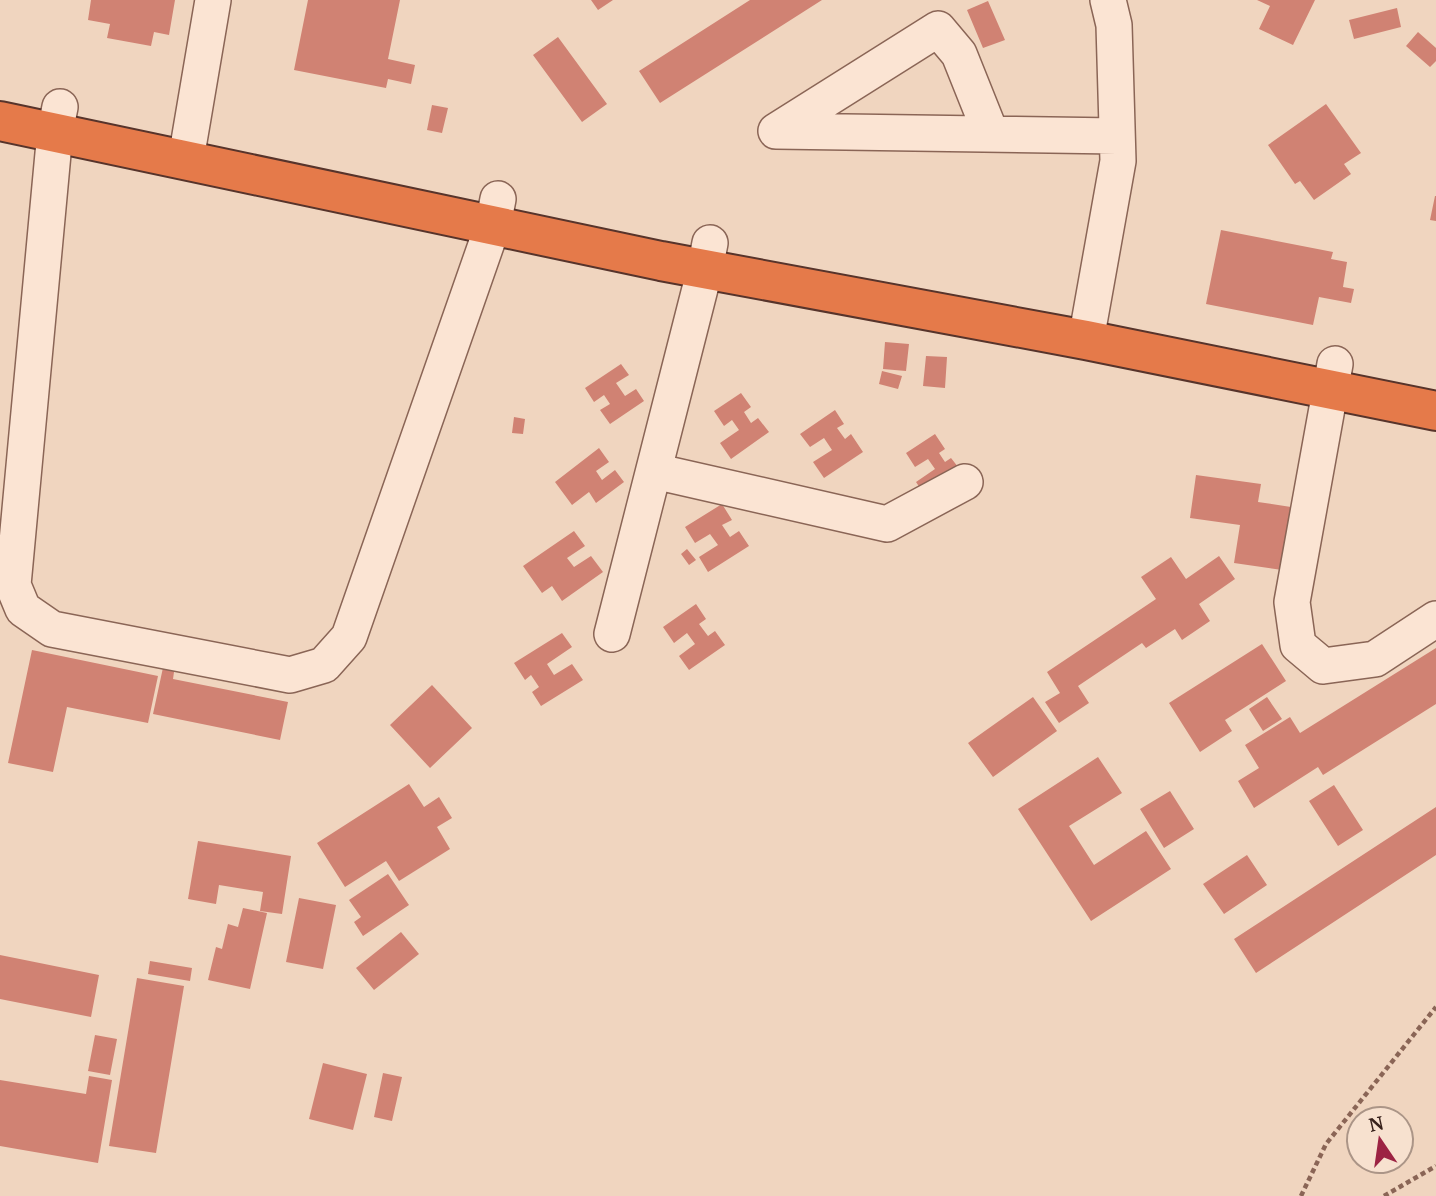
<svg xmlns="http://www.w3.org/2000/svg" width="1436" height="1196" viewBox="0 0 1436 1196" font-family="'PT Serif',serif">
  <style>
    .building { fill: #d08273 }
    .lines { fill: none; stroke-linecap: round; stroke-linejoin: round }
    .minor-casing { stroke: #8a6556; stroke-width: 38 }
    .highway-casing { stroke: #57342b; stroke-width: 42 }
    .path { stroke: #8a6556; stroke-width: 4.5; stroke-dasharray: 5 3.5; stroke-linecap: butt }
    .minor { stroke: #fbe4d3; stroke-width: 35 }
    .highway { stroke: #e57a4a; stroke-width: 38 }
  </style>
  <rect width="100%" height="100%" fill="#f0d5bf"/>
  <path class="building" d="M91,0h84l-6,35 -15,-3 -3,14 -44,-8 3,-14 -22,-4z
    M308,0h92l-12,59 27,6 -4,19 -23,-5 -2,9 -92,-18z
    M591,0h22l-15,10z
    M750,0h72l-162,103 -21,-32z
    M1257,0h58l-22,45 -34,-16 11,-23z
    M988,1l17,39 -22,8 -16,-38z
    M1397,8l4,19 -47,12 -5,-19z
    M1418,32l18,16v13l-6,6 -24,-21z
    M558,37l49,67 -25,18 -49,-67z
    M1326,104l35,49 -17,11 7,10 -37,26 -14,-19 -5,3 -27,-39z
    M432,105l16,3 -6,25 -15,-3z
    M1435,196h1v25l-6,-1z
    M1221,230l112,22 -2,7 16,3 -4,25 11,2 -3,14 -32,-6 -6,28 -107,-21z
    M885,342l24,2 -3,27 -23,-2z
    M926,356l21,1 -2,31 -22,-2z
    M621,364l8,11 -13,8 9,13 11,-7 8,12 -34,23 -10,-14 10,-6 -6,-9 -10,7 -9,-14z
    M882,371l20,5 -4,13 -19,-5z
    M741,393l10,14 -7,5 7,11 7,-5 11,14 -38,27 -11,-16 19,-13 -7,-10 -8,6 -10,-15z
    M835,410l9,14 -7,4 8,11 6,-5 12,18 -39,26 -11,-16 19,-12 -8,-12 -14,9 -10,-13z
    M514,417l11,2 -2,15 -11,-1z
    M935,434l10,15 -6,4 6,9 6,-4 11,14 -36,25 -10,-15 19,-13 -7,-10 -13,8 -9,-14z
    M599,448l10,14 -13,9 6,9 13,-10 9,12 -28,21 -7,-11 -17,13 -17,-23z
    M1196,475l65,9 -3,18 33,5 -9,63 -48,-7 6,-38 -50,-7z
    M722,504l10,16 -10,5 8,12 9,-6 10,15 -41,26 -9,-15 19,-12 -8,-11 -15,9 -10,-16z
    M574,531l11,15 -18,12 7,9 17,-11 12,16 -41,29 -10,-15 -10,7 -19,-27z
    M687,549l9,11 -7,5 -8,-11z
    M1219,556l16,23 -36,25 11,17 -28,19 -7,-11 -29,19 -4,-5 -64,43 11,17 -30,20 -14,-21 15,-9 -13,-21 109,-73 -15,-22 30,-20 15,22z
    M696,604l10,15 -7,5 9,12 7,-5 10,14 -36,25 -10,-14 16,-12 -8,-11 -13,10 -11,-16z
    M562,633l10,14 -25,17 7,11 18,-11 11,16 -42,26 -9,-14 7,-5 -8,-12 -6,5 -11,-17z
    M1262,644l24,37 -61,39 7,11 -32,21 -31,-49z
    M1436,648v56l-113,71 -5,-8 -64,41 -16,-27 21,-13 -14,-23 45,-28 10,16z
    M32,650l126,26 -10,47 -81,-16 -14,65 -45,-9z
    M164,663l11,2 -2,14 115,23 -8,38 -127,-26z
    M432,685l40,43 -42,40 -40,-43z
    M1033,697l24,34 -64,46 -25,-34z
    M1267,697l15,22 -19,12 -14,-22z
    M1098,757l24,36 -53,33 25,39 52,-34 25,38 -80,52 -73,-112z
    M409,784l15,23 15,-10 13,21 -15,9 13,22 -51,32 -13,-20 -41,26 -28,-44z
    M1334,785l29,45 -25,16 -29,-45z
    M1170,791l24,38 -30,19 -24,-39z
    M1436,807v48l-180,118 -22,-34z
    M198,841l93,15 -9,58 -22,-3 3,-19 -44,-7 -3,19 -28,-5z
    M1247,855l20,30 -43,29 -21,-30z
    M388,874l21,31 -46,31 -9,-14 7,-5 -12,-17z
    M299,898l37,7 -13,64 -37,-7z
    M243,908l24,5 -17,76 -42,-9 8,-33 6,2 6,-25 10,3z
    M401,932l18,22 -45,36 -18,-22z
    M0,955l99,20 -8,42 -91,-18z
    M150,961l42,7 -2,13 -42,-7z
    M137,978l47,8 -28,167 -47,-7z
    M95,1035l22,4 -7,36 -22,-4z
    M323,1063l44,11 -14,56 -44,-11z
    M383,1073l19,4 -10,44 -18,-4z
    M89,1076l23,4 -14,83 -98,-17v-66l86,14z"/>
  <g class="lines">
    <defs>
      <path id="minor" d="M60,107l-5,25 -42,453 10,24 29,20 238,46 34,-10 25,-28 144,-412 5,-26
        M991,134l-32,-80 -21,-25 -162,102 341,5
        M186,159l27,-159
        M1086,340l32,-179 -4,-136 -6,-25
        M1335,364l-43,238 6,43 25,21 52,-7 61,-40
        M654,471l233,53 78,-42
        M612,634l93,-365 5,-26"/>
      <path id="highway" d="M0,121l661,140 425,79 350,71"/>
    </defs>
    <use href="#minor" class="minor-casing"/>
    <use href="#highway" class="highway-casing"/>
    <path class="path" d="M1301,1196l25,-52 110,-137
      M1384,1196l52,-30"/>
    <use href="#minor" class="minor"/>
    <use href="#highway" class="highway"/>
  </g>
  <g transform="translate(1380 1140) rotate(347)"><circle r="33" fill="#f7e1cf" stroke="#ab9587" stroke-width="2"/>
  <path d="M0-5L12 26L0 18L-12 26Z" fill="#9c2343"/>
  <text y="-10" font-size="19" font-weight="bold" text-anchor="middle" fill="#38221c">N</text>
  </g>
</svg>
